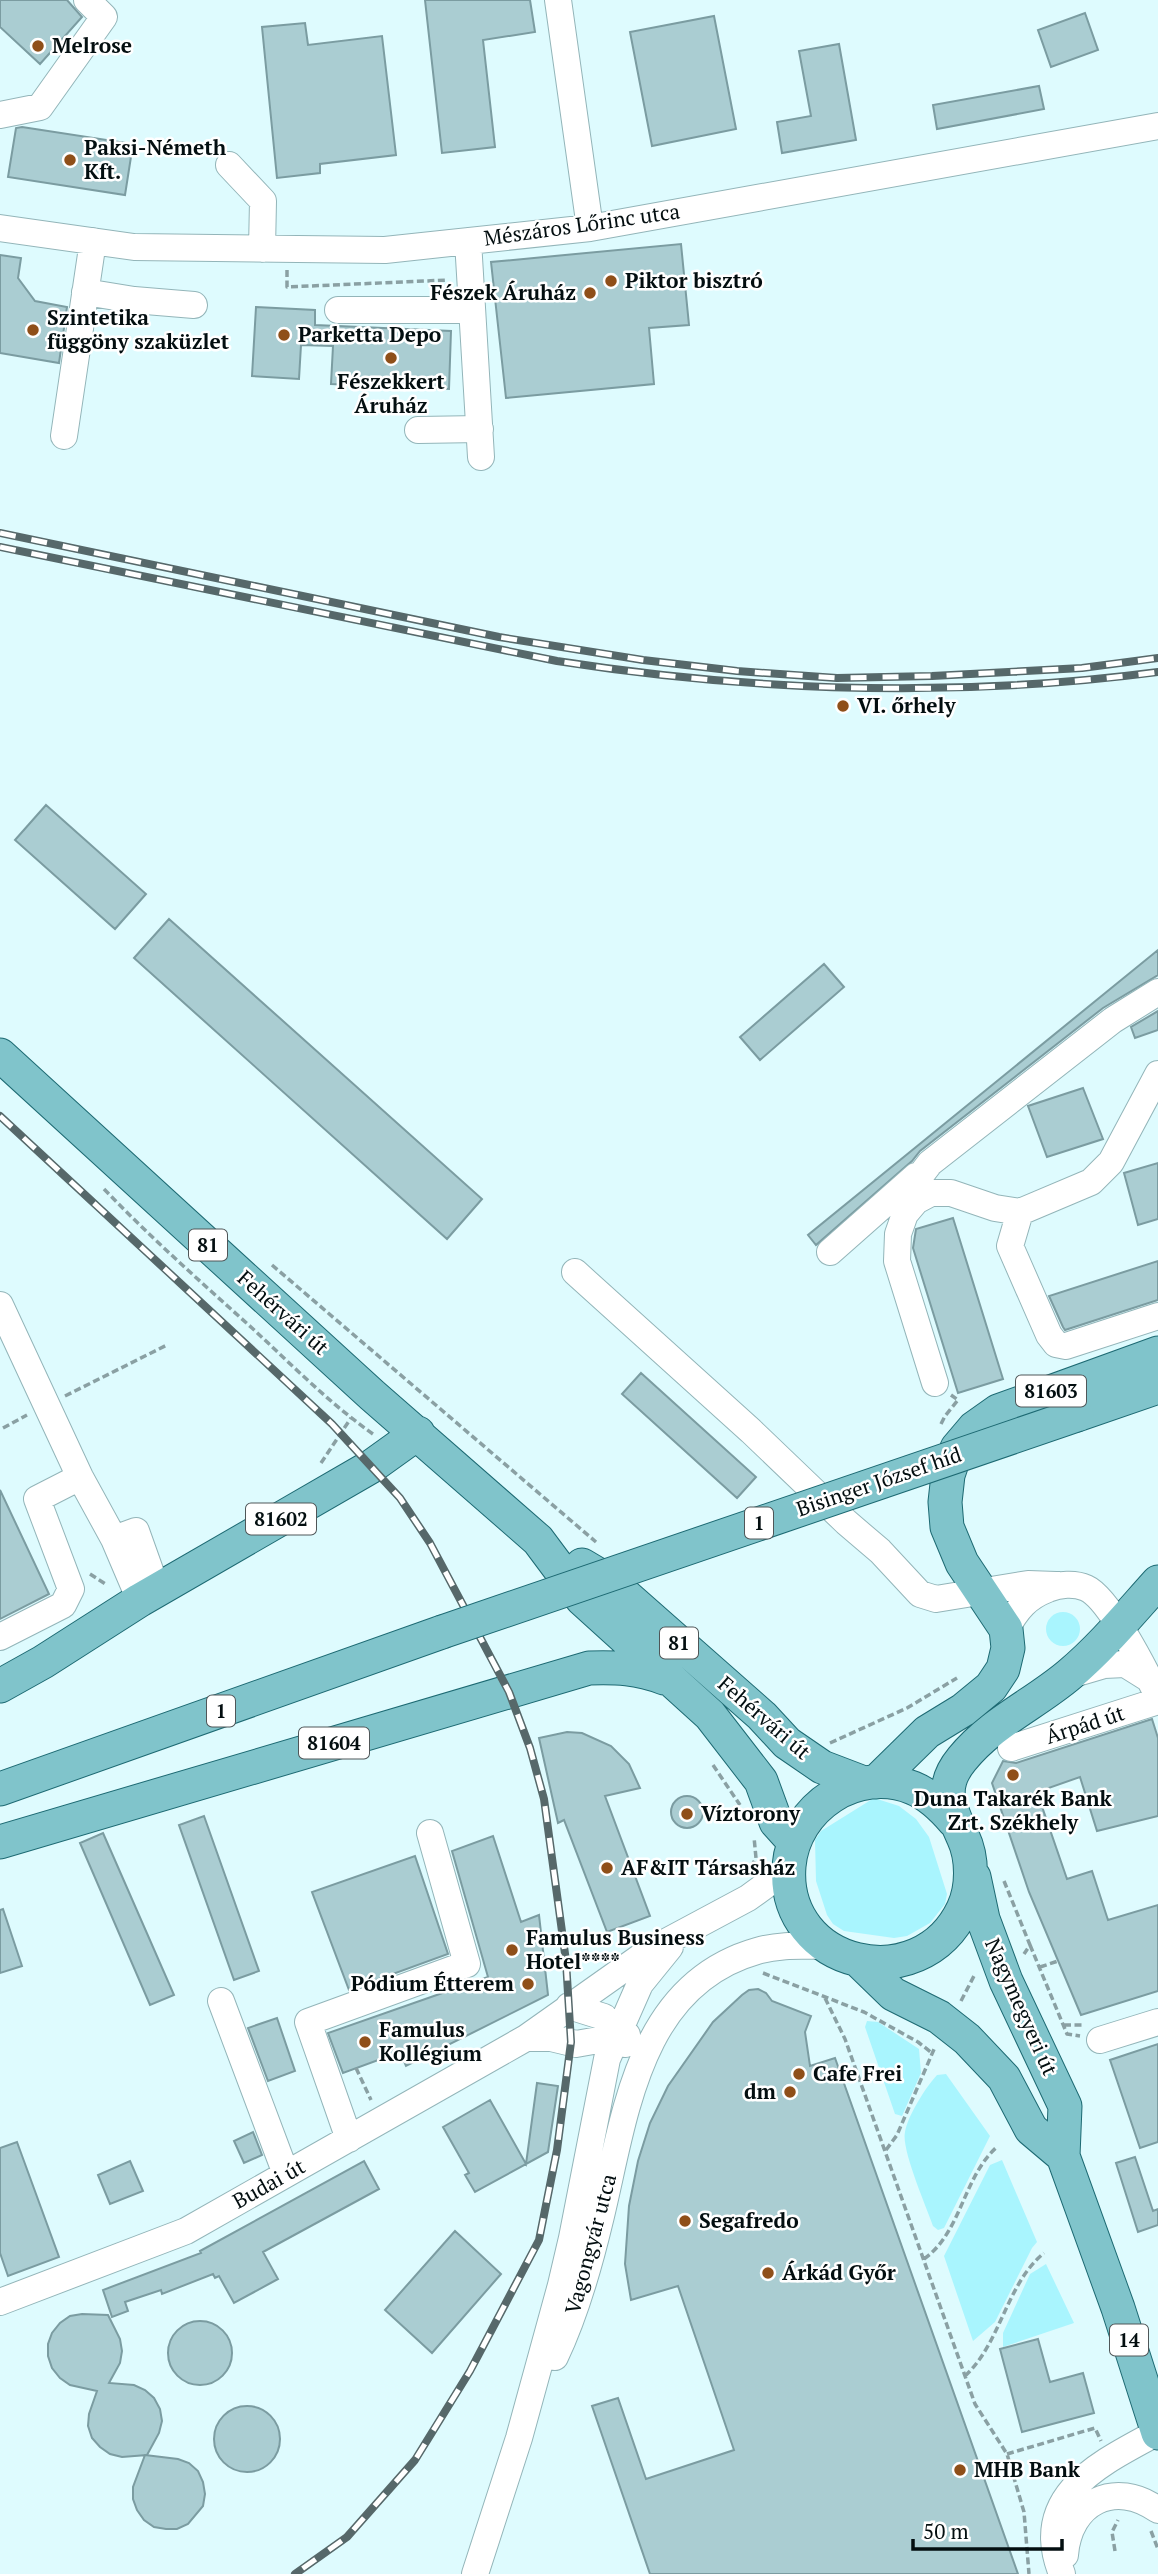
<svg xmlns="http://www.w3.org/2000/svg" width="1158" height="2574" viewBox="0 0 1158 2574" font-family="'PT Serif',serif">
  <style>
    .green { fill: #a9f5fe }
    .building { fill: #aacdd2; stroke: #7b9ca1; stroke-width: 2 }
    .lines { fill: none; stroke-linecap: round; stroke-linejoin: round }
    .minor-casing { stroke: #93b5b9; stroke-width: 28 }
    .major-casing { stroke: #1d6a73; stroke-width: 35 }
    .path { stroke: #8aa0a3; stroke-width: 3.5; stroke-dasharray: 7 3.5; stroke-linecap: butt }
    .minor { stroke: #fff; stroke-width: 26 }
    .major { stroke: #80c4cb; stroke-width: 33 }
    .rail-casing { stroke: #56686a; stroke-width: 8 }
    .rail { stroke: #fff; stroke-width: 5; stroke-dasharray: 16; stroke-linecap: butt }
    .major-bridge-casing { stroke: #1d6a73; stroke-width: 35; stroke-linecap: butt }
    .major-bridge { stroke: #80c4cb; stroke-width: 33 }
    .poi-dot { fill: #8f4f19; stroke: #fff; stroke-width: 2.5 }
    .labels { text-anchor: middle; stroke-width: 5; stroke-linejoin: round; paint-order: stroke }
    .shield { fill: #fff; stroke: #4f5658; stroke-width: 2 }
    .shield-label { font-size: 19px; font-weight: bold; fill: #030e10 }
    .poi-label { font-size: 21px; font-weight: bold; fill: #030e10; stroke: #fff; text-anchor: start }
    .street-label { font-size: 21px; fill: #030e10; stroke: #fff }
  </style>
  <rect width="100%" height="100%" fill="#defbfe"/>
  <path class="green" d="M1046 1629a17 17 0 1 1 34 0a17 17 0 1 1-34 0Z
    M874,1798l25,8 17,13 13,18 18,57 -2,10 -15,19 -23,13 -13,2 -50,-7 -11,-7 -6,-9 -11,-34 -1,-41 6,-9z
    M867,2021l11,1 41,27 2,24 -19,43 -7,-2 -30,-87z
    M946,2074l44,62 -46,92 -6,2 -5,-4c-7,-20 -32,-77 -28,-94 3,-17 21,-45 32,-57z
    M1002,2160l35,82 -5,6 -37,74 -22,19 -29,-85 46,-91z
    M1046,2264l28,59 -71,24v-14l27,-59z"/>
  <path class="building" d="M0,0h67l15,17 -42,47 -40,-37z
    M425,0h105l5,32 -52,8 12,107 -53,6z
    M1085,13l13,37 -47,17 -13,-37z
    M714,16l22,113 -84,17 -22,-114z
    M305,23l3,22 74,-9 14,119 -76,9v9l-43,5 -15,-151z
    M839,44l17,96 -74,13 -5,-31 34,-6 -12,-65z
    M1039,86l5,23 -107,20 -4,-24z
    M22,127l111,17 -8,51 -117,-18 8,-49z
    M681,244l8,81 -40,3 5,56 -148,14 -15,-136z
    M0,255l21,3 -3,20 17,23 32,6 -8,56 -59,-10z
    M256,307l59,3v15l136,6 -2,58 -118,-5 2,-38 -32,-1 -2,34 -47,-3z
    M46,805l100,89 -31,35 -100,-89z
    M169,919l313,280 -35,40 -313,-281z
    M1158,950v25l-55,33 -183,143 -8,10 -96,84 -8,-10z
    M824,964l20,23 -84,73 -20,-23z
    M1158,1011v19l-23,8 -4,-11z
    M1083,1088l20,51 -56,18 -19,-51z
    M1158,1163v56l-20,6 -14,-52z
    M953,1218l50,161 -45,14 -45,-145 3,-19z
    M1158,1261v39l-93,30 -2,-3 -14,-31z
    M641,1373l115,104 -19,21 -115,-104z
    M0,1490l49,104 -49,25z
    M1152,1719l6,19v78l-61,15 -17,-54 -43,15 30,87 25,-8 16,49 50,-15v86l-77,24 -52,-123 -37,-109 11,-22 13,2z
    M567,1732l15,1 29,13 18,18 11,24 -35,8 45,120 -43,16 -43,-112 -6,3 -19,-85z
    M671 1812a16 16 0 1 1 32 0a16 16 0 1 1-32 0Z
    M204,1816l55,155 -25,9 -55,-155z
    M103,1833l71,162 -24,10 -70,-162z
    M493,1836l28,86 18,-7 9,80 -142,71 -6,-14 -57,21 -15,-40 160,-56 -36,-126z
    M415,1856l33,98 -99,36 -37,-98z
    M3,1909l19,57 -22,7v-63z
    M758,1989l8,4 6,8 39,15 -6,16 5,34 25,-8 183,516h-368l-58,-168 26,-8 28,81 88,-29 -56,-164 -47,14 -6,-36 4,-58 9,-45 12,-38 18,-37 45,-64 29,-27 7,-5z
    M277,2018l18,53 -27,10 -20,-53z
    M1158,2044v98l-18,6 -30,-88z
    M537,2083l21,3 -10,66 -73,40 -10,-17 4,-2 -26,-46 47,-27 36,64z
    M253,2132l9,23 -18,8 -10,-22z
    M17,2142l42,115 -51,19 -8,-23v-105z
    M1135,2157l18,54 5,-2v16l-20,7 -22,-69z
    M130,2161l13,30 -33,13 -12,-29z
    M364,2161l15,28 -116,63 15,27 -44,24 -15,-27 -4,2 -2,-4 -51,20 -1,-4 -36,12 3,9 -16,6 -9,-27 98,-37 -1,-2z
    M455,2231l46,43 -69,79 -47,-43z
    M82,2314l26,1 12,24 2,12 -2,12 -11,20 25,2 11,5 9,8 6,11 2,12 -3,12 -12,22 -25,2 -12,-3 -10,-7 -8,-9 -4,-12 1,-12 8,-23 -27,-6 -10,-7 -8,-10 -4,-12v-12l4,-11 8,-10 10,-7z
    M168 2353a32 32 0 1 1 64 0a32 32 0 1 1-64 0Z
    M1038,2339l12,43 33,-9 11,40 -72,19 -22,-83z
    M214 2439a33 33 0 1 1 66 0a33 33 0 1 1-66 0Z
    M145,2455l33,4 11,4 9,8 5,11 2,12 -2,12 -15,18 -11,5h-11l-12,-2 -10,-7 -7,-10 -4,-11v-12z"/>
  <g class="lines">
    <defs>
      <path id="minor" d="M558,0l32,228
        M0,115l40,-8 64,-90 -17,-17
        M229,165l34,36 -1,48
        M0,228l134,19 251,3 205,-22 568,-102
        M468,241l13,216
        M85,292l49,8 60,5
        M338,310h134
        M418,430l62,-1
        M64,436l29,-195
        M1158,1074l-47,88 -20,20 -71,30 -10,34 39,89 7,9 10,2 92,-30
        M905,1214l5,-25 20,-26 183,-143 45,-28
        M830,1252l86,-76
        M575,1272l176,159 95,91 34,29 40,43 16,5 92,-15 28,1
        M0,1305l80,172 34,62 26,61
        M935,1383l-38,-122 1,-27 7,-20 11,-13 15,-8h20l44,15 25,4
        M114,1539l22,-8 21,59
        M1006,1629c11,-20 21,-32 42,-40 11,-5 27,-6 38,-1 23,10 60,84 72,108
        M0,1637l63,-32 8,-16 -34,-90 43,-22
        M1070,1675l34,-10 21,-1 24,15
        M1011,1748l147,-47
        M221,2001l65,173
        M569,2006l35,11 12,19 9,8
        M526,2038h25l25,6 51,-9
        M1100,2040l58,-18
        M349,2139l-41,-117 159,-58 -37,-131
        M0,2302l186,-71 340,-193 123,-87 99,-53 40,-29
        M555,2357c21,-44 34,-91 45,-137 25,-102 37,-235 157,-269 23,-7 46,-5 69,-5
        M1065,2555c4,-53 50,-76 93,-45
        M475,2574l44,-136 42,-153 11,-47 35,-179 33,-75 30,-37
        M1062,2574c-32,-79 39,-111 96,-142"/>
      <path id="major" d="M0,1055l372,340 166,145 44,59 128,116 51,66 15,41 18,20
        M1077,1415l81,-28
        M582,1565l27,16 153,135 25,27 35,24 42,16
        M0,1686l43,-24 97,-62 232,-134 46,-33
        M876,1782l51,-50 36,-22 28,-23 12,-18 5,-21 -2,-19 -44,-66 -15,-36 -2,-25 3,-27 9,-27 17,-20 24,-17 160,-58
        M0,1789l442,-157
        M954,1821c-12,-14 -24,-26 -41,-33 -56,-23 -119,19 -124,78 -8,101 131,134 174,43 10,-21 10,-51 0,-72 -13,-30 -25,-49 -1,-78 30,-37 73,-55 108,-85 32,-27 60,-61 88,-92
        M0,1842l589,-174c27,-1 49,0 75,10
        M974,1877l9,42 23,62 59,125 -2,50 55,152 40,125
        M860,1962l33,32 46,23 28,22 37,39 27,51 32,27"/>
    </defs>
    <use href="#minor" class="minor-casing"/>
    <use href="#major" class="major-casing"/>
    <path class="path" d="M287,270v17l161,-7
      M104,1189c47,49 98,94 148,139 39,36 77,75 121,106
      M272,1265l324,277
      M65,1396l102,-51
      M941,1424l4,-8 13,-16 -7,-5
      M3,1428l24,-13
      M321,1463l30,-45
      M90,1574l17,11
      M830,1743l77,-35 50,-30
      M713,1765l27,40
      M751,1867l5,-9 -2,-21
      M1004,1881l26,64 -6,9
      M1030,1945l37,89 13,2
      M1040,1967l18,-6
      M763,1973l101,39 54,30 14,11
      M825,1998l20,41 130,365 32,50 17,58 5,62
      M961,2001l14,-27
      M1064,2025h20
      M356,2068l15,32
      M886,2150l11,-15 38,-88
      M924,2259c38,-27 39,-83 74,-113
      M965,2376c36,-33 41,-92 79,-123
      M1007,2454l88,-26 6,13
      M1151,2531l7,18
      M1115,2551l-3,-19 6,-12"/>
    <use href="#minor" class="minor"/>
    <use href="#major" class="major"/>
    <defs>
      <path id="rail" d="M0,533l499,104 144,23 94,11 100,7 95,-2 150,-8 76,-10
        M0,547l557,114c200,31 400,37 601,11
        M0,1116l332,308 68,74 30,45 79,149 21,56 14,51 22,162 5,81 -14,108 -18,90 -69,131 -55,89 -68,77 -52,37"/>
    </defs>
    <use href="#rail" class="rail-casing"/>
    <use href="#rail" class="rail"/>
    <defs>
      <path id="major-bridge" d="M442,1632l635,-217"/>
    </defs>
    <use href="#major-bridge" class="major-bridge-casing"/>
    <use href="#major-bridge" class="major-bridge"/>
  </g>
  <g class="poi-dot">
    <circle cx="38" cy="46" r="7"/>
    <circle cx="70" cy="160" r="7"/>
    <circle cx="611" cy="281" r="7"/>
    <circle cx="590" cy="293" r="7"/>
    <circle cx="33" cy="330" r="7"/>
    <circle cx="284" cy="335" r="7"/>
    <circle cx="391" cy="358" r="7"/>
    <circle cx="843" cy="706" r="7"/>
    <circle cx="1013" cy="1775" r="7"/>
    <circle cx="687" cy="1814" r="7"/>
    <circle cx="607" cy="1868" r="7"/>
    <circle cx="512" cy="1950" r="7"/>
    <circle cx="528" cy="1984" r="7"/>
    <circle cx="365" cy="2042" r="7"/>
    <circle cx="799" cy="2074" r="7"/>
    <circle cx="790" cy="2092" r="7"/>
    <circle cx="685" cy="2221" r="7"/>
    <circle cx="768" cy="2273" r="7"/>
    <circle cx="960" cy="2470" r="7"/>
  </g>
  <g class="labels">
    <g class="shield">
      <rect x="189" y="1229.5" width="38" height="31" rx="5"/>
      <rect x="1016" y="1375.5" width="70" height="31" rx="5"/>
      <rect x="246" y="1503.5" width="70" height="31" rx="5"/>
      <rect x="745" y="1507.5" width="28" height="31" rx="5"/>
      <rect x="660" y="1627.5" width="38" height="31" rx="5"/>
      <rect x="207" y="1695.5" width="28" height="31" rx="5"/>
      <rect x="299" y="1727.5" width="70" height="31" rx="5"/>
      <rect x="1110" y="2324.5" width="38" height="31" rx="5"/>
    </g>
    <g class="shield-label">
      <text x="208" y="1252">81</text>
      <text x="1051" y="1398">81603</text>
      <text x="281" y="1526">81602</text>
      <text x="759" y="1530">1</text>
      <text x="679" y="1650">81</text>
      <text x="221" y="1718">1</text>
      <text x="334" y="1750">81604</text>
      <text x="1129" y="2347">14</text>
    </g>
    <g class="poi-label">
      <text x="52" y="53">Melrose</text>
      <text x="84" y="155">Paksi-Németh<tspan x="84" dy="24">Kft.</tspan></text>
      <text x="625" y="288">Piktor bisztró</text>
      <text x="576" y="300" text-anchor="end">Fészek Áruház</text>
      <text x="47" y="325">Szintetika<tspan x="47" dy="24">függöny szaküzlet</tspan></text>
      <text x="298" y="342">Parketta Depo</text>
      <text x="391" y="389" text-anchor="middle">Fészekkert<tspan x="391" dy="24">Áruház</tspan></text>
      <text x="857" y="713">VI. őrhely</text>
      <text x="1013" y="1806" text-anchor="middle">Duna Takarék Bank<tspan x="1013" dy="24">Zrt. Székhely</tspan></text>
      <text x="701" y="1821">Víztorony</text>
      <text x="621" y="1875">AF&amp;IT Társasház</text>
      <text x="526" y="1945">Famulus Business<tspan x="526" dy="24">Hotel****</tspan></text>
      <text x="514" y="1991" text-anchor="end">Pódium Étterem</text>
      <text x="379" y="2037">Famulus<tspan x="379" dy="24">Kollégium</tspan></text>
      <text x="813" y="2081">Cafe Frei</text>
      <text x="776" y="2099" text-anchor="end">dm</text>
      <text x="699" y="2228">Segafredo</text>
      <text x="782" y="2280">Árkád Győr</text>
      <text x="974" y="2477">MHB Bank</text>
    </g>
    <g class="street-label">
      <text transform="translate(582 225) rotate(-8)" y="7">Mészáros Lőrinc utca</text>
      <text transform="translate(283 1313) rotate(42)" y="7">Fehérvári út</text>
      <text transform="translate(879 1482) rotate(-19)" y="7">Bisinger József híd</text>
      <text transform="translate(764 1718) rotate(41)" y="7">Fehérvári út</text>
      <text transform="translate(1085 1725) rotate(-18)" y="7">Árpád út</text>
      <text transform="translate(1021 2007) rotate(66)" y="7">Nagymegyeri út</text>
      <text transform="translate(269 2184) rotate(-29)" y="7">Budai út</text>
      <text transform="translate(591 2244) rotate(-75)" y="7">Vagongyár utca</text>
    </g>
  </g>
  <path d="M913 2539v10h149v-10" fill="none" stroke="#030e10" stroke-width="3.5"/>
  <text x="923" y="2539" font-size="21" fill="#030e10" stroke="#ffffff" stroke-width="5" paint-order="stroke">50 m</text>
</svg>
